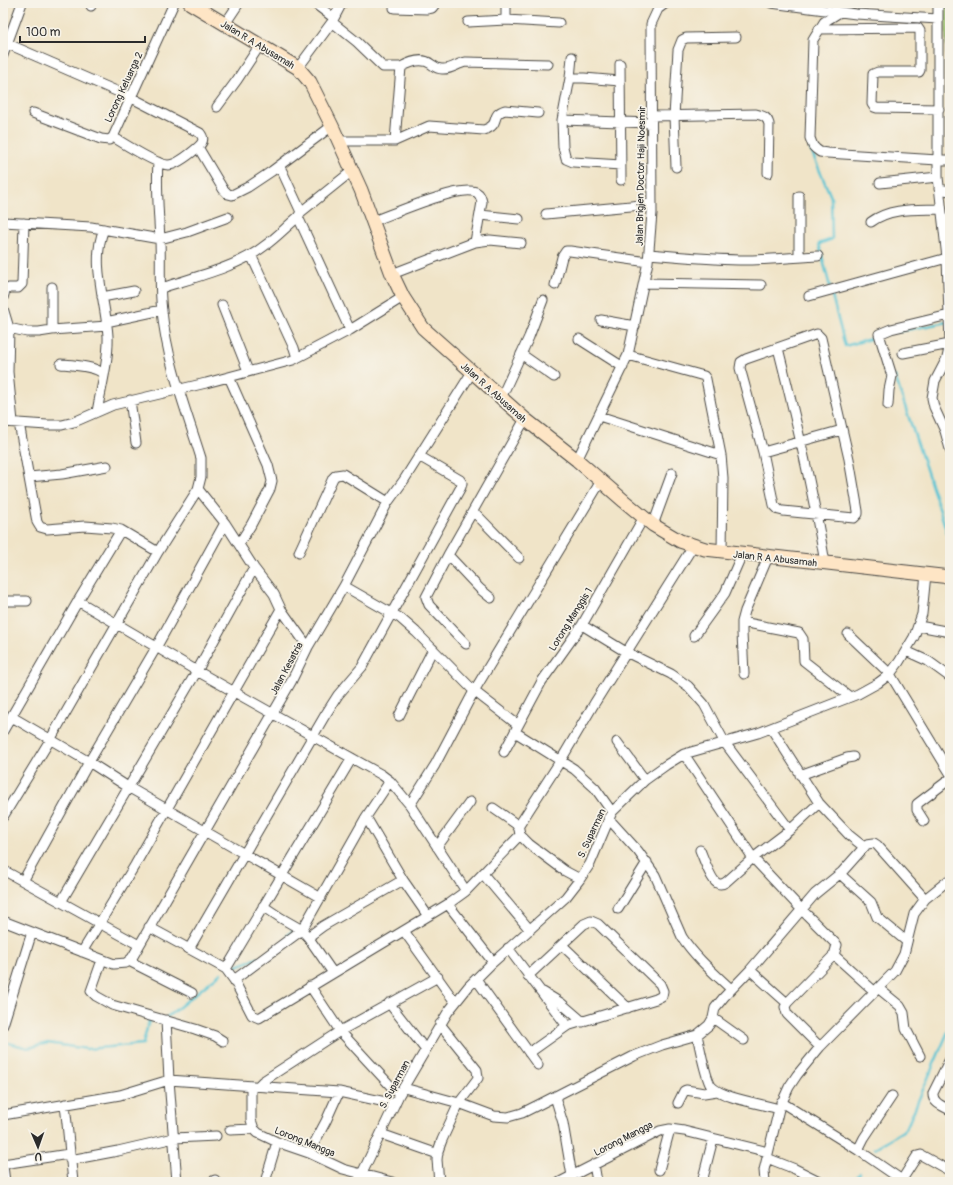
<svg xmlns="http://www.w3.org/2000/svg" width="953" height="1185" viewBox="0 0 953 1185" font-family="Pangolin,sans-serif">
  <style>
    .green { fill: #a8cf7a; stroke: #6a7d52 }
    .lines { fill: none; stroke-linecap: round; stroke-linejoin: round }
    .stream { stroke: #59c4d4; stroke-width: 2.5 }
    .street-casing { stroke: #494743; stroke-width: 11 }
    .secondary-casing { stroke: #494743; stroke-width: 15 }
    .street { stroke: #fff; stroke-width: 9 }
    .secondary { stroke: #fee5c5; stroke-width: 13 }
    .labels { text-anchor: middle; stroke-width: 3.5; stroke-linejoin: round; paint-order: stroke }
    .street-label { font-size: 10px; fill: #2b2b2b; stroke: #f7f3e8 }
  </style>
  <rect width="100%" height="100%" fill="#f7f3e8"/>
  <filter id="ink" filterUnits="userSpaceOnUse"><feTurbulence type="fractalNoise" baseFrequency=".025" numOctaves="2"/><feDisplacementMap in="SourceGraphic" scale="8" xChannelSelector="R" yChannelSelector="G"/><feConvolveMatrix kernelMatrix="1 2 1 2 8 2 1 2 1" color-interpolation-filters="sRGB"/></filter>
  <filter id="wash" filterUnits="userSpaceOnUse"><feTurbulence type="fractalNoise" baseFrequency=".012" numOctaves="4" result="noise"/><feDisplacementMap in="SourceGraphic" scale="16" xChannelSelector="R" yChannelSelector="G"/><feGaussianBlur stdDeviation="0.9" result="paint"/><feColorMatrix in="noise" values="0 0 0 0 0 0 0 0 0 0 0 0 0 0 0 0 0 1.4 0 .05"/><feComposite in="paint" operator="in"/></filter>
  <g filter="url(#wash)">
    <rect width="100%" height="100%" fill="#f0e4c8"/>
    <path class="green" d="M945,3h5v155h-1z"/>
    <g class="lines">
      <path class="stream" d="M828,9l1,-6
        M810,148l21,49 1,42 -13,5 11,43
        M831,292l14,54 32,-9
        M896,332l52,-10
        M895,376l55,165
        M287,936l8,-8
        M234,967l24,-9
        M167,1017l54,-44
        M9,1043l19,5 20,-5 39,6 56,-5 6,-24h3
        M875,1148l31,-19 44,-102
        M854,1182l6,-9"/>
    </g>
  </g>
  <g filter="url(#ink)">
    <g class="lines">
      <defs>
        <path id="street" d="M314,3l20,15
          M506,3v17
          M771,3l85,11 82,5
          M938,3v174l9,81 3,86 -3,14 -12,23 -3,17 2,9 11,24 5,18
          M91,6l1,-3
          M394,8l33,1 5,-1 4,-5
          M840,12l-16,10 -11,18 -3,98 3,8 3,3 4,3 7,1 111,7h12
          M332,22l25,20 26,25h18l-6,74
          M468,22l38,-2 53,3
          M225,24l14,-21
          M819,29l99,-1 2,3v39l-1,2h-41l-5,2 -1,30 2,3 3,1 62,1
          M8,44l122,53 70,36c5,6 3,10 -3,15 -7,6 -20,17 -29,17 -11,0 -45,-22 -55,-28
          M3,55l19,-52
          M620,64l1,116
          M401,67c9,-5 21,-10 30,-3 4,3 6,5 11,5 9,1 16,-6 24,-7l82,2
          M298,68l34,-46 10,-19
          M570,78l2,-21
          M620,81l-36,-3h-14l-8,42 1,27 3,12 7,3 48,3
          M217,107l20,-27 23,-35
          M33,113l68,26 8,1 4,-3
          M651,116l105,-2c8,2 11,3 13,10l-1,49
          M562,120l89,3
          M113,137l61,-134
          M338,141h57l34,-15 55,4c18,-6 5,-15 21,-20l33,3
          M198,147l25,42 5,5 4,1 16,-8 24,-16 60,-45
          M279,166l3,5 19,41
          M676,167l-2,-51 4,-66 4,-10 4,-2 50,-1
          M880,183l58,-6
          M939,189l11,2
          M546,214l106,-10
          M480,215l39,4
          M298,217l52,113
          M373,221c20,-7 85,-36 103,-29 4,2 5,6 6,10l-7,40
          M3,222l88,5 69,12 27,-7 41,-15
          M871,222c20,-15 47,-12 70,-13
          M649,254c33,3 65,6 99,6 23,0 47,-3 70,-4
          M251,255l43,93 3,10
          M799,257v-61
          M392,274l83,-32 15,-2 31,3
          M644,283l117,2
          M555,285l7,-28 4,-6h4l78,11
          M161,288c31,-10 77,-21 102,-41 13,-9 23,-20 35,-30l3,-5 51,-41
          M809,296l138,-38
          M102,297l32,-6
          M3,298l2,-7 4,-3h9l4,-4 2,-61
          M222,305l26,66
          M3,308l6,20 -1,44 5,50
          M601,320l34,6
          M106,322l56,-12
          M4,327l23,5h12l13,-2 55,-4
          M52,330v-43
          M817,334l4,4 28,121 9,52v3l-4,4 -71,-7 -4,-1 -5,-5 -11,-53 -23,-84 1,-6 5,-3z
          M579,339l44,28
          M778,348c18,71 35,143 47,215
          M903,353l47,-9
          M521,354l33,23
          M628,355l76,21 2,3 15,76 2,23 -1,74
          M61,364c11,1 35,2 42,10
          M229,377l39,88 4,16 -2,8 -19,36 -12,19
          M501,398l28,-61 14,-37
          M130,400l6,43
          M888,405l1,-15 3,-14 -13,-42 12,-5 58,-14
          M97,412c4,-24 12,-52 11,-76 -2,-34 -18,-74 -4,-107
          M599,416l122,39
          M3,422l44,3h15l12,-3 39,-17 93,-22 87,-23 57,-30 53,-33
          M19,423l18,99 3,5 7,2 38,-3 27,2 9,2 37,22
          M763,452l79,-22
          M577,460l51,-105 20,-93 4,-49 -1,-189 7,-15 8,-6
          M29,477l33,-3 45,-8
          M198,489l27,34 29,45 20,26 7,15 27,38
          M473,511l46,47
          M653,525l19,-52
          M299,552l34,-74 3,-3 7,-1 45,28
          M448,555l32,34 11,9
          M344,586l56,32 16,14 58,59 44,34
          M3,601h24
          M78,601l119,70 185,104 8,6 20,24 56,86
          M742,622l57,11 4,6 1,22 46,36
          M582,625l44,27 45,22 17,12 16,18 21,39 65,87
          M919,626l31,6
          M848,634l42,40 60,99
          M694,636l31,-43 17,-39
          M466,644l-37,-39 -3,-8 22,-42 77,-136
          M906,651l22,10 22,16
          M744,674l-2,-41v-11l3,-11 23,-54
          M399,716l34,-67
          M12,717l77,45 39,25 193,111
          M771,728l48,75 30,32 15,12
          M3,731l75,-130 43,-71
          M515,732l59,37 21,19 17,24
          M617,742l28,38
          M504,752l38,-71 40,-56 62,-108
          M684,754l69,104 49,52 35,35 -3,10 -47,48 -2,4 2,7 33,33
          M800,775l47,-17 6,-1
          M410,805l25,-40 39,-74 127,-210
          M493,808l23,16 3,5 1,6 9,9 36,27 15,8
          M3,817l47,-77 108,-188 40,-63 3,-12v-19c-15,-48 -34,-96 -39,-147 -3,-22 -1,-47 -2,-70 -1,-26 -4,-52 -2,-79
          M366,817l37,63 25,36
          M608,818l30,33 17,24 27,62c13,20 32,36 49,52
          M924,821l-7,-11v-6l33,-25
          M518,827l43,-67 33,-56 99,-158
          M437,847l33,-45
          M700,850c3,7 11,30 17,33 3,2 6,1 9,-1l27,-24 37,-28 29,-27
          M3,870l136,75
          M483,874l47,56
          M840,874l31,28 6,15 29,24
          M23,881l66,-119 68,-116 68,-123
          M61,902l136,-231 57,-103
          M263,906l18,12 21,12 64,-113 24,-36
          M450,907l43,55
          M618,909l29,-47
          M3,921l111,43 12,-1 6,-5 159,-276 17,-35 36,-61 44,-84 16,-22 68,-108
          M149,927l77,42 8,11 18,35 7,3 189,-114 18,-13 54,-56
          M404,931l51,71
          M308,937l25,36
          M562,945l66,63
          M508,948l59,78
          M189,949l135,-232 14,-22 24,-28 99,-180 1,-4 -2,-3 -41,-24
          M82,952l53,-87 146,-256
          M834,955l40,36
          M102,960l-11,31 5,5 16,9 83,24 20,7 8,5
          M129,961l63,32
          M226,969l126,-211
          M750,970l37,33
          M528,976l56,-52 7,-3 7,3 62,60 3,7 -1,5 -6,3 -89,27 -38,27
          M476,979l62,86
          M234,980l68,-50 6,7 15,-11 80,-46
          M310,986l30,45 59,64
          M878,988l22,18 4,7 2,16 14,27
          M543,992l18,11 22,19
          M389,1003l36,46
          M713,1018l31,22
          M166,1020l3,60 8,102
          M3,1025l29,-93
          M697,1035c3,12 8,42 14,51 10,12 52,18 68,23
          M949,1061l-16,32c-1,10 10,13 17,17
          M251,1086v34l3,9 4,4 19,9 32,11 34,16 49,13
          M258,1086l5,-5 77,-50 98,-54
          M404,1088l55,15 35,13 14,1 14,-4 18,-9 94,-48 28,-11 35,-10 12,-10 4,-7 2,-10 9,-11 26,-27 65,-76 27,-22 25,-28 7,-1 3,2 48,54
          M555,1097l8,26 9,53
          M781,1102l77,48 41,28h4l14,-22 4,-1 29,16
          M678,1103l6,-12 2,-1 18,3 13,-2
          M65,1104l8,78
          M3,1115l117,-20 49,-15 170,12 56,12
          M230,1130l24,-1
          M381,1134l57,20
          M858,1150l6,-12 28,-42
          M309,1153l17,-32 13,-29
          M767,1158l28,11 26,13
          M70,1160l48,-9 56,-13 42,-2
          M3,1164l66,-10
          M594,1164l3,18
          M3,1166l2,16
          M659,1170l11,-41
          M211,1182l4,-2
          M265,1182l12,-40
          M358,1182l41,-87 49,-83 20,-25 22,-22 76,-68 14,-18 10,-15 22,-52 33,-32 21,-15 18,-11 74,-21 100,-39 20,-11 12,-9 9,-12 15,-25 8,-23 4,-40
          M439,1182l-2,-22 1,-9 4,-11 17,-37 19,-25 -1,-8 -37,-46
          M560,1182l100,-51 10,-2 14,2 84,21
          M702,1182l11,-43
          M765,1182l-1,-12 15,-61 10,-22 8,-12 23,-28 75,-76 9,-17 10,-40 11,-15 25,-20"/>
        <path id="secondary" d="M190,3l108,65 12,14 22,44 29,64 31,84 11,23 20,31 102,91 52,41 47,41 29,24 27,16 25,8 245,28"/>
      </defs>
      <use href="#street" class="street-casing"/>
      <use href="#secondary" class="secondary-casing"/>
      <use href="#street" class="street"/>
      <use href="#secondary" class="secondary"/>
    </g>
  </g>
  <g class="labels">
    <g class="street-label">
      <text transform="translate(258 44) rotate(31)" y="4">Jalan R A Abusamah</text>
      <text transform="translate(123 87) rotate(-65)" y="4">Lorong Keluarga 2</text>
      <text transform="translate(640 176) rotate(-89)" y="4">Jalan Brigjen Doctor Haji Noesmir</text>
      <text transform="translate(494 392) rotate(42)" y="4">Jalan R A Abusamah</text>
      <text transform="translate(775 558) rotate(6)" y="4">Jalan R A Abusamah</text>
      <text transform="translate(570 619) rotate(-58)" y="4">Lorong Manggis 1</text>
      <text transform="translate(286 668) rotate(-62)" y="4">Jalan Kesatria</text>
      <text transform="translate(591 833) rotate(-65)" y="4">S. Suparman</text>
      <text transform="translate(394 1084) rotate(-62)" y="4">S. Suparman</text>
      <text transform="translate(623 1138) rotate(-27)" y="4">Lorong Mangga</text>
      <text transform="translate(305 1141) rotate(22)" y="4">Lorong Mangga</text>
    </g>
  </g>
  <rect width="953" height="1185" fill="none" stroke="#f7f3e8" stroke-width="16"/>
  <g transform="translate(38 1147) rotate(178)" stroke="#f7f3e8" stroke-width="3" paint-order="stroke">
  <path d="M0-3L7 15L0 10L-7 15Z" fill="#2b2b2b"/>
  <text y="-6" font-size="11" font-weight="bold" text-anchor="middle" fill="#2b2b2b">U</text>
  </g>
  <path d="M20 36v6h125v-6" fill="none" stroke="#2b2b2b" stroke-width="2"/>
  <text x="26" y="36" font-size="12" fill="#2b2b2b" stroke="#f7f3e8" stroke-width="3" paint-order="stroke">100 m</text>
</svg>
